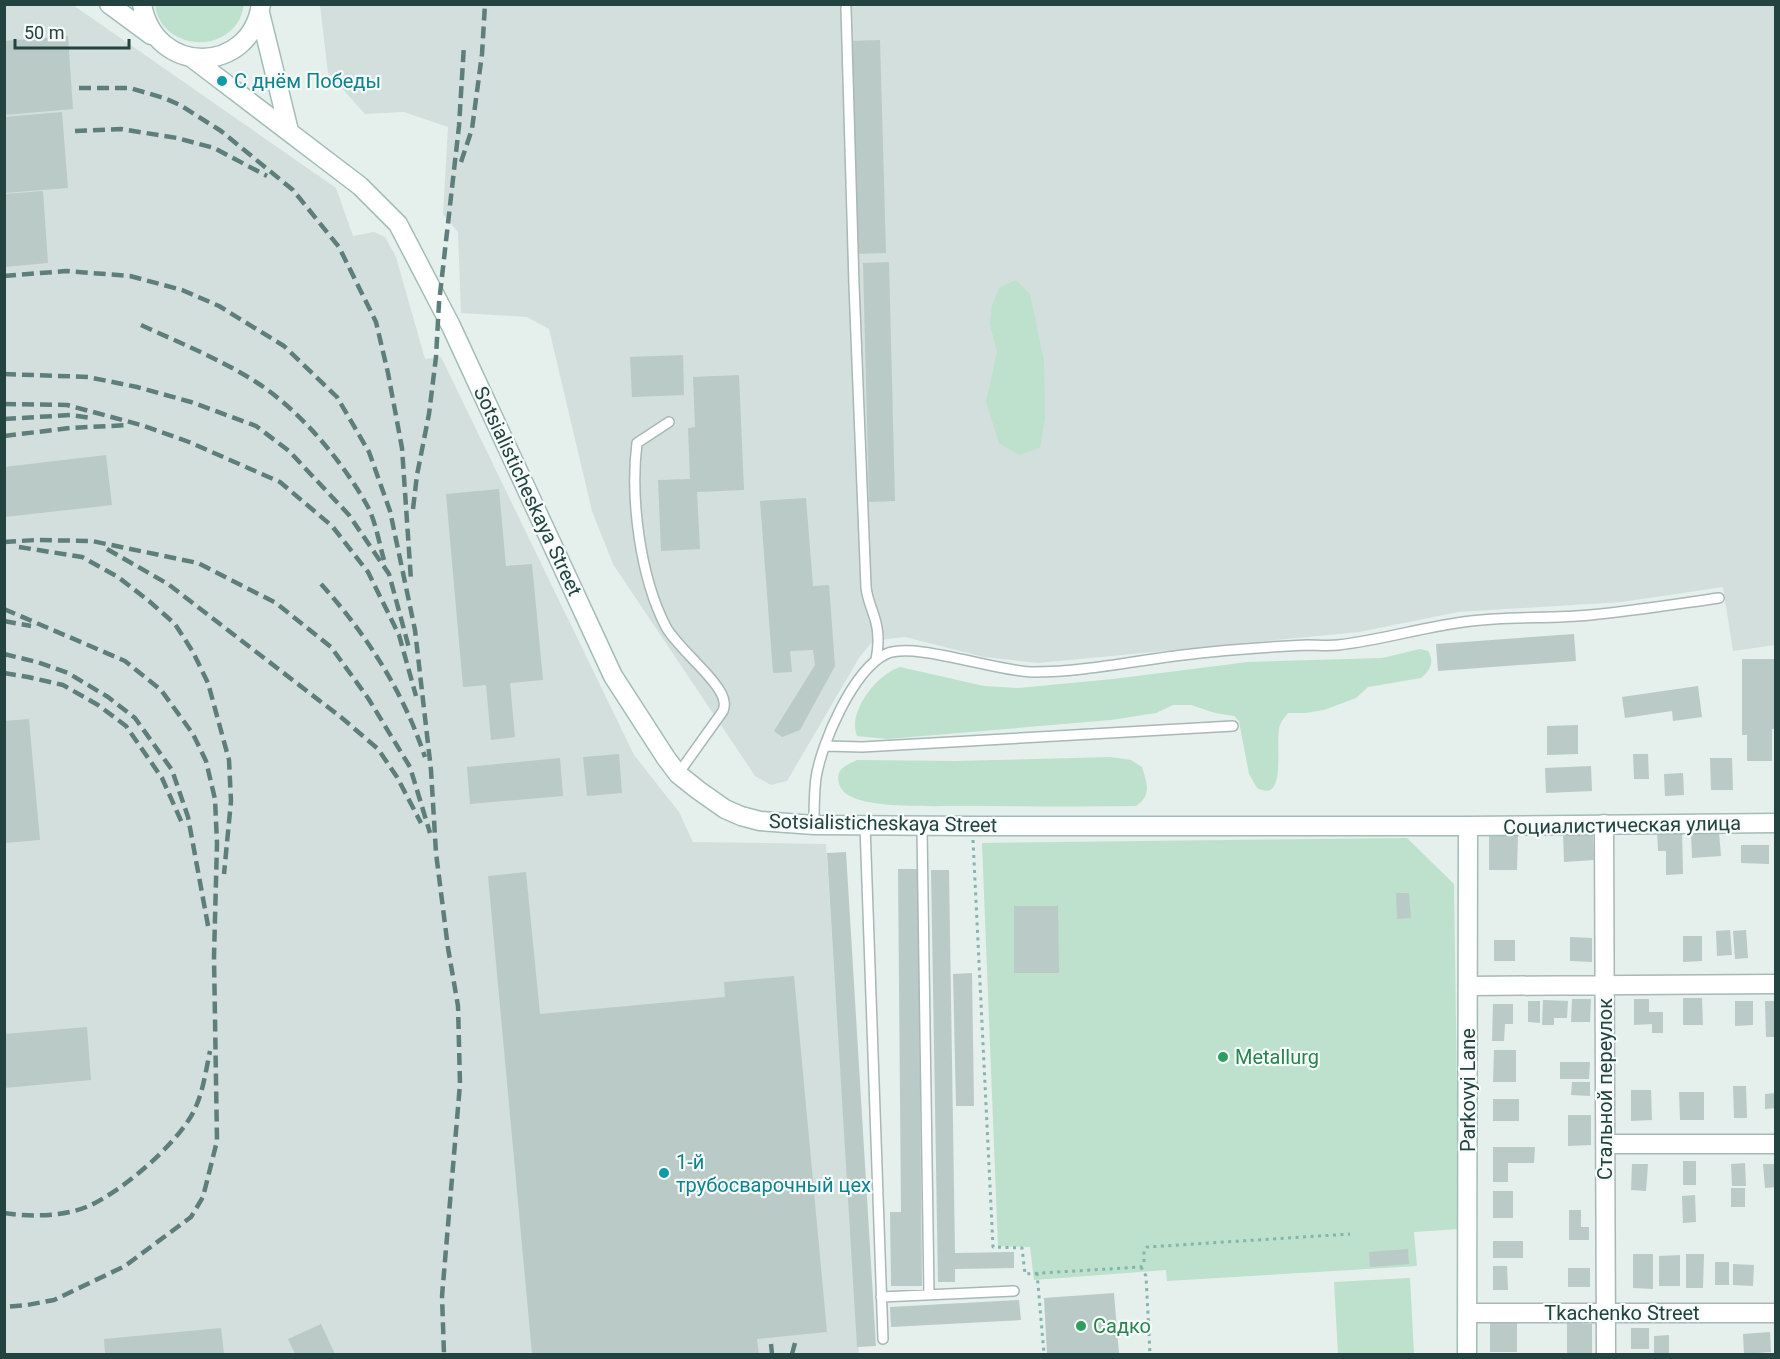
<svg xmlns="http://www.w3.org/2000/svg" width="1780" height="1359" viewBox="0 0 1780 1359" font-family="Roboto,sans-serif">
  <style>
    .built { fill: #d3dfdc }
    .green { fill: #bde1cd }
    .building { fill: #bacac6 }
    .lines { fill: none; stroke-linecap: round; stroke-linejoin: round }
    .lane-casing { stroke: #a7b8b5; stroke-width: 12 }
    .street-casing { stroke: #a7b8b5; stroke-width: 21 }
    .secondary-casing { stroke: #a2bcb8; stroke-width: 21 }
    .path { stroke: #83b5ae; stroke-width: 3; stroke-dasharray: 3 4.5; stroke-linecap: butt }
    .lane { stroke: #fff; stroke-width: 9 }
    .street { stroke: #fff; stroke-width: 18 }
    .secondary { stroke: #fff; stroke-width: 18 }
    .rail { stroke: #5d7e7b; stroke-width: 4.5; stroke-dasharray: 12 6; stroke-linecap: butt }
    .culture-dot { fill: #0f9aa8; stroke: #f6fbf9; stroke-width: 2 }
    .leisure-dot { fill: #2e9e5b; stroke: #f6fbf9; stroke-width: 2 }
    .labels { text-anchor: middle; stroke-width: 4.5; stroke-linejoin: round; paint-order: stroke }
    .culture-label { font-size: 20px; fill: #0d838f; stroke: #f6fbf9; text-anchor: start }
    .street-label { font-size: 20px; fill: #224340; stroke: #f6fbf9 }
    .leisure-label { font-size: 20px; fill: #27864d; stroke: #f6fbf9; text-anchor: start }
  </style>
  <rect width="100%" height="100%" fill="#e5efec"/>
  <path class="built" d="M5,5h68l263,183 17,48 21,-4 11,5 11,20 29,102 16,-2 193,398 45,57 14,30 133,2 33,510h-854z
    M320,5h1455v640l-42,6 -10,-64 -101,15 -164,10 -99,20 -321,31 -54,-6 -79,-20 -19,2 -15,4 -12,15 -72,123 -16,4 -16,-9 -142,-212 -21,-53 -43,-182 -22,-12 -66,-4 -3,-81 -15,-18 5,-87 -44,-15 -39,2 -37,-41z"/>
  <path class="green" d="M244,4c-1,6 -3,13 -6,18 -22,34 -78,23 -83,-17z
    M1016,280l14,14 14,67 1,58 -5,29 -21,7 -20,-12 -13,-41 11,-50 -7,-28 2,-18 7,-18z
    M1420,649l8,2c7,12 2,19 -7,27l-53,9 -12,11 -32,12 -19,3h-17c-3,4 -7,8 -8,12 -5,13 4,58 -10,65 -4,2 -9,0 -13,-2l-8,-14 -10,-53 -5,-5 -19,-3 -24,-8h-18l-17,8 -45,7 -223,19 -31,-3c-10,-24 20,-62 43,-69l84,19 35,2 94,-9 135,-17 134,-4z
    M1111,757l20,3 11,7c5,17 10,28 -6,39 -59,1 -119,0 -178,0 -25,0 -88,2 -108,-10 -8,-3 -14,-14 -11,-23 3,-7 12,-10 18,-13l98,1z
    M1407,838l47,46 5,345 -45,3 3,34 -250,15 -1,-11 -132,10 -4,-33 -32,-1 -16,-403z
    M1410,1278l4,76h-76l-4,-72z"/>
  <path class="building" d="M68,36l5,73 -69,6v-74z
    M880,40l6,213 -31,1 -7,-213z
    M62,112l6,76 -64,5v-76z
    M43,191l5,72 -44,4v-73z
    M889,262l6,239 -26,1 -6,-239z
    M683,355l1,40 -52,2 -2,-40z
    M739,375l5,115 -47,2 3,57 -39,2 -3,-71 32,-1 -2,-51 7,-1 -2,-50z
    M106,455l6,50 -108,12v-50z
    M499,489l7,77 26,-2 11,116 -33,3 5,54 -24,3 -5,-55 -23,2 -17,-193z
    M806,498l7,88 16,-1 6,81 -35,64 -18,7 -8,-6 41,-66 -2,-15 -23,1 2,21 -19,1 -13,-172z
    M1574,634l2,27 -138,10 -2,-27z
    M1742,659h34v70h-4v32h-25v-26h-5z
    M1698,686l4,31 -29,4 -1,-10 -47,7 -3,-21z
    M29,719l11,121 -36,3v-122z
    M1578,725v29l-31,1v-29z
    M619,754l3,39 -35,3 -4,-39z
    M1633,754h15l1,25h-15z
    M560,758l3,38 -93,8 -3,-37z
    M1710,758h22l1,32h-22z
    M1591,766l1,25 -46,2 -1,-25z
    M1683,773l1,22 -19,1 -1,-22z
    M1657,830h25l1,44 -17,1v-24h-8z
    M1593,832l1,28 -30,2 -1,-29z
    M1719,832l2,24 -29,2 -1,-25z
    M1489,835h29l-1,35h-28z
    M1741,845h28v19l-28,-1z
    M846,852l30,494 -19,1 -30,-494z
    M898,869h20l4,417h-31l-1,-74h11z
    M931,870h18l6,383 59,-1v16l-59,1v13h-17z
    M526,872l14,142 185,-17 -1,-15 70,-6 33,356 -70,7 2,15h-227l-44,-478z
    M1396,893h13l2,25 -14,1z
    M1014,906h44l1,67h-45z
    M1730,930l2,25 -15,1 -1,-25z
    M1746,930l2,28 -13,1 -2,-28z
    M1683,936h19v25l-19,1z
    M1570,937l22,1v24l-22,-1z
    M1494,940h21v21h-21z
    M972,973l2,133h-18l-3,-132z
    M1683,998h19l1,27h-20z
    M1572,999h19l-1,23h-19z
    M1634,999h15v13h14v21h-11v-9l-18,1z
    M1543,1000l25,1 -1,17h-13v7h-12z
    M1528,1001h12v22l-12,-1z
    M1735,1001h18v24l-18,1z
    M1765,1001h11v36h-10z
    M1493,1004h20v20h-8l-1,17h-12z
    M87,1027l4,53 -87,8v-54z
    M1494,1050h22v32h-23z
    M1560,1062h30l-1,17h-29z
    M1572,1082h18v14l-19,-1z
    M1733,1086h13l1,32h-13z
    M1631,1090h20l1,30 -21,1z
    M1679,1092h25v28h-24z
    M1776,1093v15l-11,1v-15z
    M1493,1099h26v22h-26z
    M1568,1115h23v30l-23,1z
    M1493,1147h42l-1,16h-26v19h-15z
    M1683,1161h13v24h-13z
    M1745,1163l1,23h-14l-1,-22z
    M1632,1164h16l-2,27 -15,-1z
    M1763,1164h13v23l-11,1z
    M1731,1188h14v19h-14z
    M1493,1191h20v27h-20z
    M1695,1195l1,27 -13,1 -1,-27z
    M1569,1210h12v17h8v13h-20z
    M1493,1241h30v17h-30z
    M1408,1249l1,15 -39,3 -1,-15z
    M1633,1254h20v35l-20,-1z
    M1686,1254h18l-1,34h-17z
    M1680,1255v31h-21v-30z
    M1715,1262h14v23h-14z
    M1733,1264l21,1 -1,21 -20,-1z
    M1493,1266h14l1,24h-15z
    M1568,1268h22v19h-22z
    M1114,1293l5,61h-72l-3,-56z
    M1019,1300l2,20 -130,7 -1,-20z
    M1490,1321h27v31h-27z
    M1567,1323l25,1v30h-25z
    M321,1324l14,30h-40l-7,-15z
    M221,1328l3,26h-119l-1,-15z
    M1631,1328h18v21h-18z
    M1770,1332l1,20 -27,2 -1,-20z
    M1669,1335v19h-15v-18z"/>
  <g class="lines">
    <defs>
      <path id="lane" d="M846,8l8,277 12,302c1,11 5,19 8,29 5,14 5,29 2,44
        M669,422l-32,21c-7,55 3,134 29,184 11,21 57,56 58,75 1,3 0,6 -1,9l-45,63
        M825,746l37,1 371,-21
        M814,825c0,-16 0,-32 2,-47 5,-34 37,-108 70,-124 28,-13 111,18 148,18 49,0 99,-11 149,-17 41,-5 83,-8 124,-10 10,0 21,1 31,0 45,-5 88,-19 133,-24 39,-5 80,-2 119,-6 43,-4 86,-11 129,-17
        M865,825l18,514
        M922,829l7,466
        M881,1297l133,-6"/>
      <path id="street" d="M1604,824l2,530
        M1468,986l308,-2
        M1605,1144h171
        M1468,1313h308"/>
      <path id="secondary" d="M109,4l42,31
        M142,4c12,72 109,72 119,0
        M260,13l29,118
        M192,58l168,128 38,38 53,102 162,350 53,82 12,16 20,16 27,19 16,7 19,5 54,4 159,1h495l308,-3
        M1467,1354l1,-528"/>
    </defs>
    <use href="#lane" class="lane-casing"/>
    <use href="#street" class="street-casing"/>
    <use href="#secondary" class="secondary-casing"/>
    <path class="path" d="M973,840l20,407 29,1 3,26 116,-7 3,-4v-13l3,-3 203,-13
      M1141,1267l5,9 4,78
      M1037,1273l7,81"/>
    <use href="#lane" class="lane"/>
    <use href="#street" class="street"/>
    <use href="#secondary" class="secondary"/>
    <path class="rail" d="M79,88h51l34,10 16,7 41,26 72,59 46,57 37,75 12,51 14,75 9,132
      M75,131l46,-2 56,9 37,10 53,28
      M461,162l11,-33 10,-75 3,-50
      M4,276l62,-5 64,5 52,14 37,16 65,40 53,51 32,55 21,59 25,119 16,140 5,83 12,95 10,58 2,78 -18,212 2,58
      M141,325c39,18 79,34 115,57 44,28 87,80 112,125 8,16 11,36 16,53
      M4,374l84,3 49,10 54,15 65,24 33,25 60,64 40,59 20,74
      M4,404l63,1 74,20 48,17 91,40 52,44 36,46 31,63 17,61
      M4,419l67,-4 20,3
      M4,436l66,-8 59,-3
      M413,509l4,-34 12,-61 7,-57 3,-54 20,-177 5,-81
      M4,542l32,-2 56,1 106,22 78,40 55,44 37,51 42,69 20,66
      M19,547l63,10 36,20 31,24 26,23 18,28 15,31 21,77 2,41 -7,73
      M107,549l61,35 174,134 36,31 19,28 24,46
      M321,584c46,51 82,107 104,173
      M4,609l121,52 36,29 32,44 13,27 9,38 2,44 -3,114 3,184 -14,56 -12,20 -66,49 -71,34 -27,5 -23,2
      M4,621l27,5
      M4,654l33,8 31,11 40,24 27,21 37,52 16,47 21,114
      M4,673l24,4 35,8 35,20 28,21 36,52 20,45
      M4,1213c28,4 61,4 87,-8 33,-16 77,-54 97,-84 14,-20 17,-46 22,-70
      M771,1344l1,10
      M792,1354l3,-11"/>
  </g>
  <g class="culture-dot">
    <circle cx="222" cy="81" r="6"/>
    <circle cx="664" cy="1173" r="6"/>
  </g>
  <g class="leisure-dot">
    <circle cx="1223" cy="1057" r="6"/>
    <circle cx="1081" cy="1326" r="6"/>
  </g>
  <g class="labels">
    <g class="culture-label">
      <text x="234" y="88">С днём Победы</text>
      <text x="676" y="1169">1-й<tspan x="676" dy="23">трубосварочный цех</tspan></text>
    </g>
    <g class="street-label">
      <text transform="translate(528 491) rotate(65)" y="7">Sotsialisticheskaya Street</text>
      <text transform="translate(883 823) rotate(1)" y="7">Sotsialisticheskaya Street</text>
      <text transform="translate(1622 825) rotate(-1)" y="7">Социалистическая улица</text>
      <text transform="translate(1605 1089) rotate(-90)" y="7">Стальной переулок</text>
      <text transform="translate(1468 1090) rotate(-90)" y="7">Parkovyi Lane</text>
      <text x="1622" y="1320">Tkachenko Street</text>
    </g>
    <g class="leisure-label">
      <text x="1235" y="1064">Metallurg</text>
      <text x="1093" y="1333">Садко</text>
    </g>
  </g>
  <rect width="1780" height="1359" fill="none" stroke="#224340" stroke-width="12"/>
  <path d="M15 39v9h114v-9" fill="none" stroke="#224340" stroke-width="3"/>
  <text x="24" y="39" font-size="18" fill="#224340" stroke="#f6fbf9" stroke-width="4.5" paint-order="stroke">50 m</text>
</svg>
